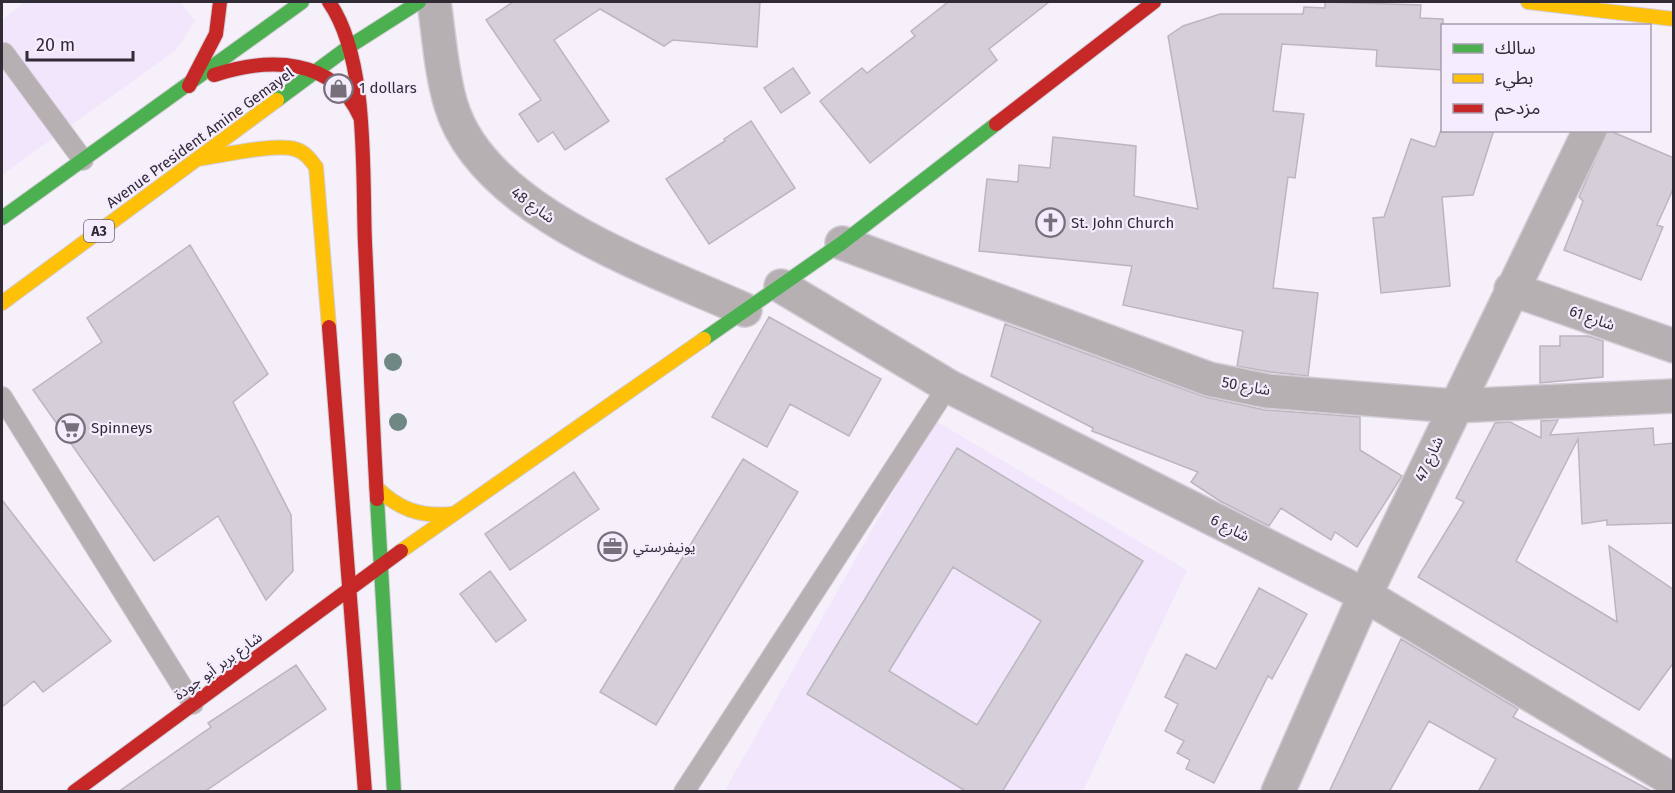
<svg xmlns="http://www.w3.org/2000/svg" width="1675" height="793" viewBox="0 0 1675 793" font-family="'Fira Sans','Noto Sans Arabic',sans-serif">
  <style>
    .built { fill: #f1e6fb }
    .building { fill: #d4cfd9; stroke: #bbb6bf; stroke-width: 1.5; fill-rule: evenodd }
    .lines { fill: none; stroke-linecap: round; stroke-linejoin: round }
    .lane-casing { stroke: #d2cdd6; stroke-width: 22 }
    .street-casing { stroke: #d2cdd6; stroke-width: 36 }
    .fast-casing { stroke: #d2cdd6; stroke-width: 16 }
    .slow-casing { stroke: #d2cdd6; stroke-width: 16 }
    .jam-casing { stroke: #d2cdd6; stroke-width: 16 }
    .lane { stroke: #b6b0b3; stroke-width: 20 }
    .street { stroke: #b6b0b3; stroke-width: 33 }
    .fast { stroke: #4caf50; stroke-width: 14 }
    .slow { stroke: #ffc107; stroke-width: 14 }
    .jam { stroke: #c62828; stroke-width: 14 }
    .tree { fill: #708884 }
    .labels { text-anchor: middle; stroke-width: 4.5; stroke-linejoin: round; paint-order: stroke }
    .shield { fill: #f5ecfe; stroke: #6c6572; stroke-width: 1.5 }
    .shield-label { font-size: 14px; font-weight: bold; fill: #312b36 }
    .poi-label { font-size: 15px; fill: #312b36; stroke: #f5ecfe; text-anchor: start }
    .street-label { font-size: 15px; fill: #312b36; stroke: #f5ecfe }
  </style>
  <rect width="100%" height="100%" fill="#f5f0fa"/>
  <path class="built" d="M24,2h156l15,19 -19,29 -174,125v-154z
    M934,420l253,150 -104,221 -359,1z"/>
  <path class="building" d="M513,2h247l-3,45 -84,-7 -9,6 -64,-37 -46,31 55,81 -44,29 -12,-18 -15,10 -19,-28 22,-14 -55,-80z
    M948,2h101l-60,47 8,11 -127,103 -50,-62 42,-33 5,5 48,-37 -4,-5z
    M1325,2l96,3 -1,13 23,1v51l-67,-4 1,-16 -95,-6 -9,67 31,3 -9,64 -7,-1 -15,111 45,5 -10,83 -38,-4 -33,-6 6,-35 -120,-26 9,-39 -153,-15 8,-72 31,3 1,-17 31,3 3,-31 83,9 -2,50 64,13 -30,-173 15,-10 37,-12h83l1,-7 21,1z
    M793,68l17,25 -29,20 -17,-25z
    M751,121l44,67 -86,56 -43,-65 59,-38 -1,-2z
    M1441,130h53l-21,65 -31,2 8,89 -69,7 -8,-75 11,-1 27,-78 24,8z
    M1608,130l66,28v29l-17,38 6,2 -22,53 -77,-30 19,-49 -4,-4z
    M190,245l78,129 -35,28 58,113 2,56 -27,29 -48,-84 -64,45 -121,-171 69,-48 -15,-24z
    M769,317l112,62 -32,57 -59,-32 -23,43 -55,-30z
    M1005,324l200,73 60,13 95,7v33l42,26 -45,71 -22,-15 -4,8 -50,-32 -12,18 -49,-25 -29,-19 7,-10 -106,-41 1,-3 -102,-52z
    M1560,336h28l15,5v36l-63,6v-37h20z
    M1558,420l-8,15 103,-7 1,17 20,-2v80l-67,2v-5l-25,4 -4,-85 -62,122 101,61 -8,-76 65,44v72l-35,48 -221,-133 46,-75 -8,-4 39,-75 15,-1 31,16v-17z
    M957,448l186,113 -141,231h-35l-160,-98zM953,567l88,54 -64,104 -88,-54z
    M743,459l55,33 -142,233 -56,-33z
    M574,472l25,37 -89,61 -25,-36z
    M2,500l109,141 -68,51 -9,-11 -32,26z
    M490,571l36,49 -30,22 -36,-48z
    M1259,588l48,26 -35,65 -4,-3 -54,107 -28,-14 4,-9 -13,-7 7,-12 -19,-10 13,-27 -13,-7 21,-43 30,15z
    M1401,639l117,70 -5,8 140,75h-175l18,-33 -67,-38 -40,71h-60z
    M296,665l30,44 -122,83h-86l93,-65 -3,-4z"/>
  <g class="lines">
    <defs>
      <path id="lane" d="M4,53l79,107
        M2,397l191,307
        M684,792l264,-406"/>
      <path id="street" d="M434,2c5,33 7,70 17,103 32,107 201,163 294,205
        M842,243l367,136 58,12 187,15 220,-10
        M781,286l167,100 417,209 309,186
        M1511,289l163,57
        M1278,792l87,-197 225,-465"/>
      <path id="fast" d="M277,100l73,-54 69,-44
        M2,218l300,-216
        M704,339l138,-96 154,-119
        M377,499l17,293"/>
      <path id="slow" d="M1528,2l146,17
        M197,159c23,-3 78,-16 98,-10 10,3 15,10 21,18l13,160
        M2,303l275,-203
        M376,487c22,22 44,30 75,27
        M401,551l303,-212"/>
      <path id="jam" d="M329,2c40,57 33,172 36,241 4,85 7,171 12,256
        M214,75c55,-18 119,-18 146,42
        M189,86l27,-52 4,-32
        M996,124l158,-122
        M329,327l36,465
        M74,792l327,-241"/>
    </defs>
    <use href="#lane" class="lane-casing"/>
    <use href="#street" class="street-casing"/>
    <use href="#fast" class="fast-casing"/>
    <use href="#slow" class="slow-casing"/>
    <use href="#jam" class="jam-casing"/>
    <use href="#lane" class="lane"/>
    <use href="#street" class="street"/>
    <use href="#fast" class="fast"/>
    <use href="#slow" class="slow"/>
    <use href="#jam" class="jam"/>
  </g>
  <g class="tree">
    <circle cx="393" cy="362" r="9"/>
    <circle cx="398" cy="422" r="9"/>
  </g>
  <defs>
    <symbol id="shop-ring" viewBox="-11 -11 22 22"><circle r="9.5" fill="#f5ecfe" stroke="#76707b" stroke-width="1.5"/><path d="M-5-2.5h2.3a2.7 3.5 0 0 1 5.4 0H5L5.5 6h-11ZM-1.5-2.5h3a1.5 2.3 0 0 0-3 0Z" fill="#76707b"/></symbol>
    <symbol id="church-ring" viewBox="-11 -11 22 22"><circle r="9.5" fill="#f5ecfe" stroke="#76707b" stroke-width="1.5"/><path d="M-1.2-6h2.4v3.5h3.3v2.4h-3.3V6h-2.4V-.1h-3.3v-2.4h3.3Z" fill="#76707b"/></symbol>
    <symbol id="supermarket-ring" viewBox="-11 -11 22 22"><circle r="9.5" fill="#f5ecfe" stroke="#76707b" stroke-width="1.5"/><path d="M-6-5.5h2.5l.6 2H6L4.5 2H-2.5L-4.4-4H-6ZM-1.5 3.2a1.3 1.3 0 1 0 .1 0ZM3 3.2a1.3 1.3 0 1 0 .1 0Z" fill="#76707b"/></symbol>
    <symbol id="office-ring" viewBox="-11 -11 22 22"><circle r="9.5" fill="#f5ecfe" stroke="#76707b" stroke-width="1.5"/><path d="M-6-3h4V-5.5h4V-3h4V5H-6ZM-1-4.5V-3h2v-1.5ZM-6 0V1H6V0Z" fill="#76707b"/></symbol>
  </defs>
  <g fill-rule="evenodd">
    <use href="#shop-ring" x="322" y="72" width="33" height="33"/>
    <use href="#church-ring" x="1034" y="206" width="33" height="33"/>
    <use href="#supermarket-ring" x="54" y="412" width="33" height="33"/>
    <use href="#office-ring" x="596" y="530" width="33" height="33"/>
  </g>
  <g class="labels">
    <rect class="shield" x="84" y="220" width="30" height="22" rx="4.5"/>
    <g class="shield-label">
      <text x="99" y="236">A3</text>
    </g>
    <g class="poi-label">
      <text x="359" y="93">1 dollars</text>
      <text x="1071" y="228">St. John Church</text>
      <text x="91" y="433">Spinneys</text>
      <text x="633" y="552">يونيفرستي</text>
    </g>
    <g class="street-label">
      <text transform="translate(200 138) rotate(-36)" y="5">Avenue President Amine Gemayel</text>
      <text transform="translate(533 205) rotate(36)" y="5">شارع 48</text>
      <text transform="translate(1592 318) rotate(19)" y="5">شارع 61</text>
      <text transform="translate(1246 386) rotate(10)" y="5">شارع 50</text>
      <text transform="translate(1429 459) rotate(-65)" y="5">شارع 47</text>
      <text transform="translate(1230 528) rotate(27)" y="5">شارع 6</text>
      <text transform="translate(218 666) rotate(-36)" y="5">شارع بربر أبو جودة</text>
    </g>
  </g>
  <rect width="1675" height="793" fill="none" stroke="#312b36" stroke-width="6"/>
  <rect x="1441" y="24" width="210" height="108" fill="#f5ecfe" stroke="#a79fae" stroke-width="1.5"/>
  <rect x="1453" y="44" width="30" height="9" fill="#4caf50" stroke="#a79fae" stroke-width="1.5"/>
  <text x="1495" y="54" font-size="18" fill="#312b36">سالك</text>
  <rect x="1453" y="74" width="30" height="9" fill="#ffc107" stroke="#a79fae" stroke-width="1.5"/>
  <text x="1495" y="84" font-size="18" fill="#312b36">بطيء</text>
  <rect x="1453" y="104" width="30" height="9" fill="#c62828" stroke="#a79fae" stroke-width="1.5"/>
  <text x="1495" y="114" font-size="18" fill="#312b36">مزدحم</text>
  <path d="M27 51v9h106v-9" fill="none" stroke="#312b36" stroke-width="3"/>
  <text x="36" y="51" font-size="18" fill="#312b36" stroke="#f5ecfe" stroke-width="4.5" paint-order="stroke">20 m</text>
</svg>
